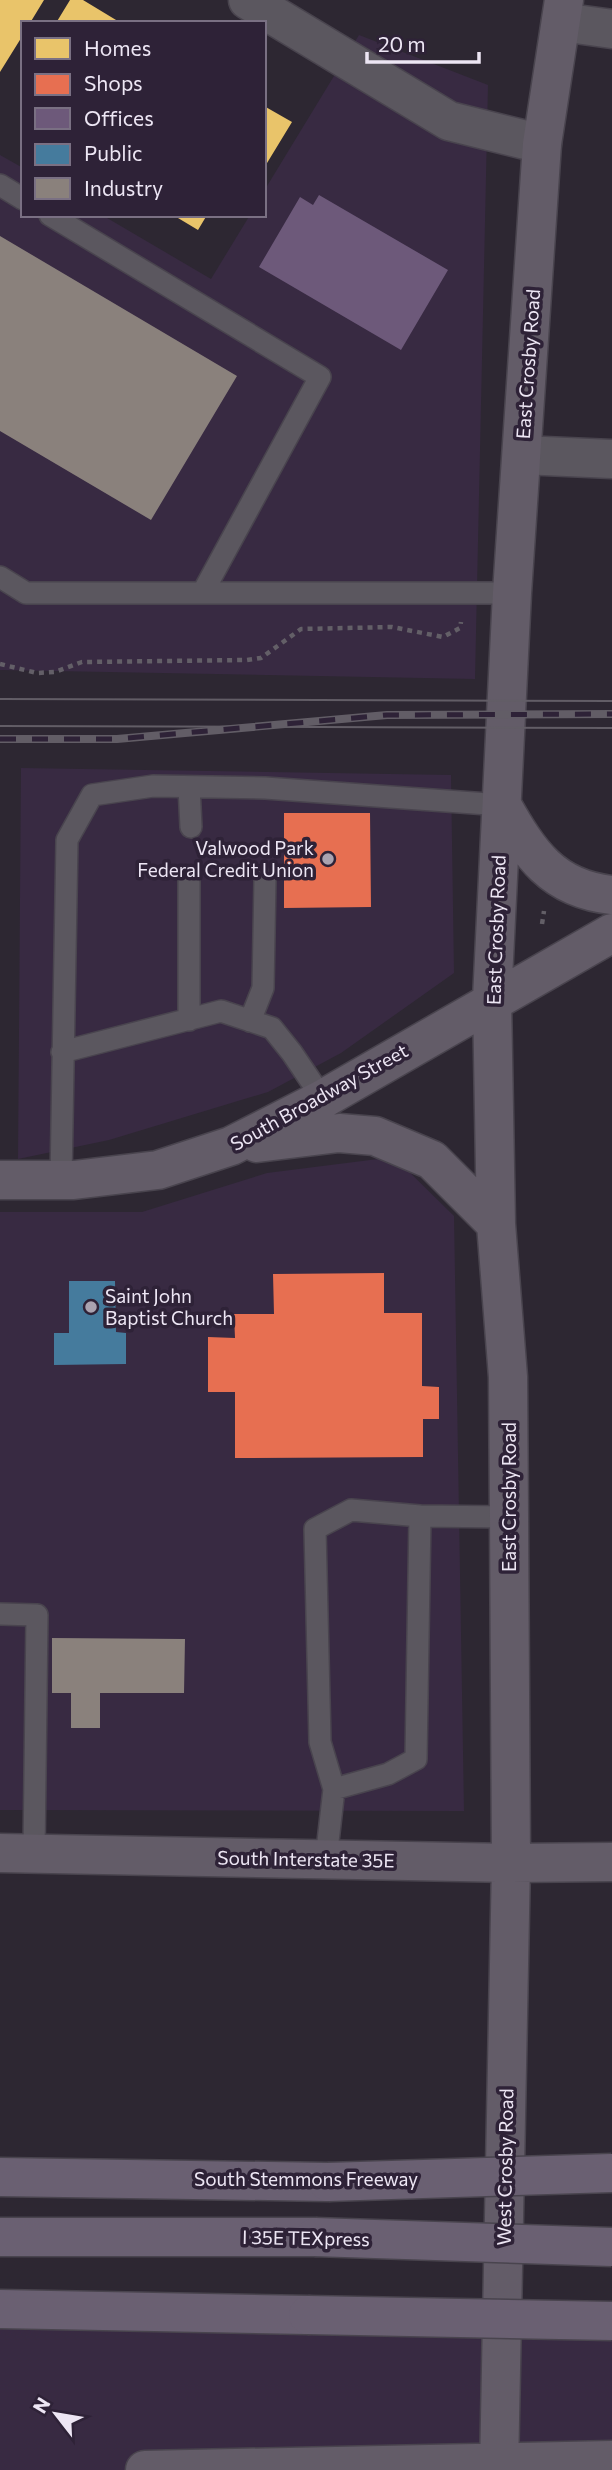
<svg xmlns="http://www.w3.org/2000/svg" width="612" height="2470" viewBox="0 0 612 2470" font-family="Commissioner,sans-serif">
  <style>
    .built { fill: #382a42 }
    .homes { fill: #e9c46a }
    .shops { fill: #e76f51 }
    .offices { fill: #6d597a }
    .public { fill: #457b9d }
    .industry { fill: #8a817c }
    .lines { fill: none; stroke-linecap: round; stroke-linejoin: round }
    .lane-casing { stroke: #49444e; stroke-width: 24 }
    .street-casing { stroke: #49444e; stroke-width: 41 }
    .secondary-casing { stroke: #49444e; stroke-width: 41 }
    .highway-casing { stroke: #49444e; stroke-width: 41 }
    .path { stroke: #635f67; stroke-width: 4.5; stroke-dasharray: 5 5; stroke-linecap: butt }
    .lane { stroke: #5b575f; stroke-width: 21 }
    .street { stroke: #5b575f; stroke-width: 38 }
    .secondary { stroke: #635c68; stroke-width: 38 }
    .highway { stroke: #6a6072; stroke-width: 38 }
    .tram { stroke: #625d66; stroke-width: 2 }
    .rail-casing { stroke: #625d66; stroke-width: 8 }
    .rail { stroke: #2e2237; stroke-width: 5; stroke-dasharray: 16; stroke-linecap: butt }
    .highway-bridge-casing { stroke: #49444e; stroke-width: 41; stroke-linecap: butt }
    .highway-bridge { stroke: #6a6072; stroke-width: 38 }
    .poi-dot { fill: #aaa3b0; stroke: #2e2237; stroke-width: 2.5 }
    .labels { text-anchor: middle; stroke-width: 7; stroke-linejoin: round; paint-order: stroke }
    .street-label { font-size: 19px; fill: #ede6f4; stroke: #2e2237 }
    .poi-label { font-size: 19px; fill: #ede6f4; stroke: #2e2237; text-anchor: end }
  </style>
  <rect width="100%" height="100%" fill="#2d2732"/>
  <path class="built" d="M359,35l129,50 -13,594 -475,-9v-515l23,13v47h79l109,64 39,-64h14v-24z
    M21,768l430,7 3,198 -113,80 -73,39 -159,48 -91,19z
    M394,1157l60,59 10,595 -464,-1v-598h142l125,-39z
    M0,2295l612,11v164h-612z"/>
  <path class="homes" d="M0,0h44l-14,23h-7v12l-23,37z
    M70,0h13l38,23h-65z
    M264,106l28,16 -28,46z
    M173,215h34l-9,15z"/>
  <path class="shops" d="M284,813h86l1,94 -87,1z
    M384,1273v40h38v73l17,1v32h-16v38l-188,1v-66h-27v-55l27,1 -1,-24h40l-1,-40z"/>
  <path class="offices" d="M319,195l129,75 -47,80 -142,-83 41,-70 13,8z"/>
  <path class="public" d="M69,1281h46l1,51 10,1v31l-72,1v-32h15z"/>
  <path class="industry" d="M0,236l237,140 -86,144 -151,-89z
    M52,1638l133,1 -1,54h-84v35h-29v-35h-19z"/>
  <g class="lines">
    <defs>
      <path id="lane" d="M0,185l23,14
        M50,215l270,162 -117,215
        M0,577l26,16h486
        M189,787l2,40
        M189,1020v-138
        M250,1021l13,-33 2,-109
        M62,1052l159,-41 51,17 20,25 31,46
        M61,1180l6,-340 25,-45 61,-9 112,2 237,17
        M420,1516l89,1
        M0,1614l37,1 -3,238
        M326,1859l8,-70 -14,-47 -5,-213 36,-19 69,6 -4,243 -28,15 -54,15"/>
      <path id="street" d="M248,0l201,121 93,23
        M561,22l51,7
        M522,455l90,4"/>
      <path id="secondary" d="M502,805c27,48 50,84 110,90
        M257,1143l82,-10 36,3 57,24 64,64
        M0,1180h74l84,-10 73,-24 92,-47 289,-166
        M0,1853l511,10 101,-1
        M145,2470l467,-10
        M499,2470l12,-607 -2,-346 -1,-140 -12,-153 -4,-225 20,-406 30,-449 22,-144"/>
      <path id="highway" d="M0,2177l328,5
        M0,2237h315
        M0,2309l308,6"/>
    </defs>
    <use href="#lane" class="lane-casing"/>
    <use href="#street" class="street-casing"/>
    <use href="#secondary" class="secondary-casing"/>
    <use href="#highway" class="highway-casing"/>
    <path class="path" d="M0,664l37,9 18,-1 27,-10 165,-2 14,-2 40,-29 91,-2 51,10 17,-9 1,-6
      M542,924l2,-13"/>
    <use href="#lane" class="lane"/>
    <use href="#street" class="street"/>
    <use href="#secondary" class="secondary"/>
    <use href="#highway" class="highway"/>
    <path class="tram" d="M0,699l612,2
      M0,726l612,2"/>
    <defs>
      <path id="rail" d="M0,739h117l270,-24 225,-1"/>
    </defs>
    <use href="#rail" class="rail-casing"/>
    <use href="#rail" class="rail"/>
    <defs>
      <path id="highway-bridge" d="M328,2182l284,-9
        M315,2237l297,10
        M308,2315l304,6"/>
    </defs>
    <use href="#highway-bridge" class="highway-bridge-casing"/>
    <use href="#highway-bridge" class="highway-bridge"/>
  </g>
  <g class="poi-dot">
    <circle cx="328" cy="859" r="7"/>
    <circle cx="91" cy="1307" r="7"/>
  </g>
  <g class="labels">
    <g class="street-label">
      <text transform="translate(528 364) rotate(-86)" y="7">East Crosby Road</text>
      <text transform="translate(496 930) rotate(-88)" y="7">East Crosby Road</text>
      <text transform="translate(319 1097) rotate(-29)" y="7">South Broadway Street</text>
      <text transform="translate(509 1497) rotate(-90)" y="7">East Crosby Road</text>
      <text transform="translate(306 1859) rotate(1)" y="7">South Interstate 35E</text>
      <text transform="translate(505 2167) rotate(-89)" y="7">West Crosby Road</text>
      <text x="306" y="2186">South Stemmons Freeway</text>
      <text transform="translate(306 2238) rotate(1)" y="7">I 35E TEXpress</text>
    </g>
    <g class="poi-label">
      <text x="314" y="855">Valwood Park<tspan x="314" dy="22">Federal Credit Union</tspan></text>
      <text x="105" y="1303" text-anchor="start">Saint John<tspan x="105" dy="22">Baptist Church</tspan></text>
    </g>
  </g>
  <rect x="21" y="21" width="245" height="196" fill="#2e2237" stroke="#7a7083" stroke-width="2"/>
  <rect x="35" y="38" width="35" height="21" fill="#e9c46a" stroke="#7a7083" stroke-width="2"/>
  <text x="84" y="56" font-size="21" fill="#ede6f4">Homes</text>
  <rect x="35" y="74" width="35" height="21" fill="#e76f51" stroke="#7a7083" stroke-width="2"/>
  <text x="84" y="91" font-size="21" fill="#ede6f4">Shops</text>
  <rect x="35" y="108" width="35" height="21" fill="#6d597a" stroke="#7a7083" stroke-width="2"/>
  <text x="84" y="126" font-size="21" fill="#ede6f4">Offices</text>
  <rect x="35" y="144" width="35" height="21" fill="#457b9d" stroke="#7a7083" stroke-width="2"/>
  <text x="84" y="161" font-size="21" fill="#ede6f4">Public</text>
  <rect x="35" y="178" width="35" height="21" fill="#8a817c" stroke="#7a7083" stroke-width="2"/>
  <text x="84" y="196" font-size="21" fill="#ede6f4">Industry</text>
  <g transform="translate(56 2414) rotate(301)" stroke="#2e2237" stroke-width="5" paint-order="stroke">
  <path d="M0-5L12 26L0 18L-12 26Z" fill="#ede6f4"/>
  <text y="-10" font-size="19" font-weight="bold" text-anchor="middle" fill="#ede6f4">N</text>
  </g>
  <path d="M367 52v10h112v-10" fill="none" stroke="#ede6f4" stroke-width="3.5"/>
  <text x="378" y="52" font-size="21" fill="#ede6f4" stroke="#2e2237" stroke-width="5" paint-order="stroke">20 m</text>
</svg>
